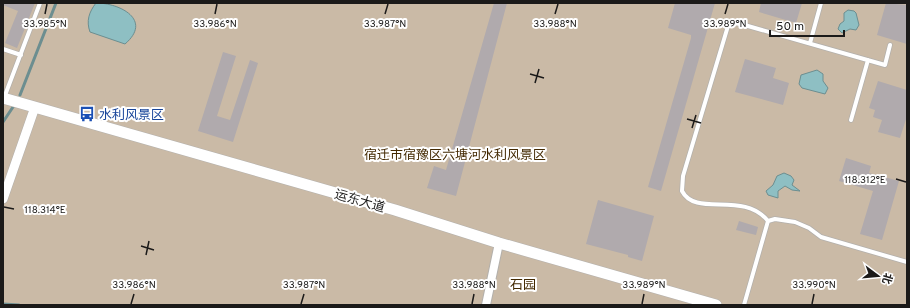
<svg xmlns="http://www.w3.org/2000/svg" width="910" height="308" viewBox="0 0 910 308" font-family="Overpass,'Noto Sans SC',sans-serif">
  <style>
    .green { fill: #cabaa6 }
    .water { fill: #8ebfc3; stroke: #6c8e90 }
    .lines { fill: none; stroke-linecap: round; stroke-linejoin: round }
    .stream { stroke: #6c8e90; stroke-width: 3 }
    .building { fill: #b0aaad }
    .service-casing { stroke: #b3b0ac; stroke-width: 5.5 }
    .minor-casing { stroke: #b3b0ac; stroke-width: 10 }
    .tertiary-casing { stroke: #b3b0ac; stroke-width: 10 }
    .secondary-casing { stroke: #b3b0ac; stroke-width: 12 }
    .service { stroke: #fff; stroke-width: 4 }
    .minor { stroke: #fff; stroke-width: 8 }
    .tertiary { stroke: #fff; stroke-width: 9 }
    .secondary { stroke: #fff; stroke-width: 11 }
    .ticks { fill: none; stroke: #1b1a19; stroke-width: 1.5 }
    .labels { text-anchor: middle; stroke-width: 4; stroke-linejoin: round; paint-order: stroke }
    .transit-label { font-size: 13px; fill: #164399; stroke: #fff; text-anchor: start }
    .park-label { font-size: 13px; fill: #422800; stroke: #fff }
    .street-label { font-size: 13px; fill: #1b1a19; stroke: #fff }
    .ticks-label { font-size: 10px; text-anchor: middle; fill: #1b1a19; stroke: #fff; stroke-width: 4; stroke-linejoin: round; paint-order: stroke }
  </style>
  <rect width="100%" height="100%" fill="#e9e5e1"/>
  <path class="green" d="M3,3h904v302h-904z"/>
  <path class="water" d="M96,3c24,0 57,17 29,41l-35,-12c-4,-11 -1,-20 6,-29z
    M848,10l6,1 2,2 3,12 -3,5 -6,-1 -8,4 -4,-4 2,-5 4,-3v-8z
    M817,70l6,4v7l5,7 -3,6 -23,-6 -3,-4 2,-9z
    M784,173l7,3 3,4 -2,5 8,6 -8,-1 -7,-4 -7,5v7l-10,-3 -2,-4 7,-6 4,-9z"/>
  <g class="lines">
    <path class="stream" d="M20,95l36,-92
      M3,122l10,-15
      M3,304l16,1"/>
  </g>
  <path class="building" d="M3,3h32l-18,45 -12,-5 13,-32 -15,-6z
    M494,3h13l-51,193 -29,-8 7,-22 12,4z
    M675,3h40l-54,188 -13,-4 43,-149v-3l-23,-7z
    M761,3h41l-6,20 -37,-11z
    M886,3l21,2v39l-30,-9z
    M223,52l13,4 -19,60 13,4 20,-60 8,3 -25,79 -35,-11z
    M745,59l31,9 -3,10 16,5 -6,22 -48,-13z
    M878,81l29,9v26l-7,22 -22,-6 4,-12 -9,-3 2,-7 -6,-2z
    M846,158l25,8 -2,7 30,8 -17,59 -22,-6 13,-43 -34,-10z
    M598,200l56,16 -12,45 -14,-4v-2l-42,-11z
    M739,221l19,6 -2,8 -20,-5z"/>
  <g class="lines">
    <defs>
      <path id="service" d="M810,43l11,-40
        M3,49l18,6
        M4,98l36,-95
        M851,120l17,-60
        M768,221c-25,-31 -72,-3 -86,-30l1,-15 45,-150 5,-3 8,1 144,41 5,-20
        M744,305l24,-84 7,-2 20,3 14,6 12,9 86,25"/>
      <path id="minor" d="M486,305l13,-62"/>
      <path id="tertiary" d="M3,199l32,-92"/>
      <path id="secondary" d="M3,98l392,112 104,33 217,62"/>
    </defs>
    <use href="#service" class="service-casing"/>
    <use href="#minor" class="minor-casing"/>
    <use href="#tertiary" class="tertiary-casing"/>
    <use href="#secondary" class="secondary-casing"/>
    <use href="#service" class="service"/>
    <use href="#minor" class="minor"/>
    <use href="#tertiary" class="tertiary"/>
    <use href="#secondary" class="secondary"/>
  </g>
  <path class="ticks" d="M45,14l2,-10M215,14l2,-10M385,14l3,-10M555,14l3,-10M725,14l3,-10M530,74l14,4M535,83l4,-14M687,119l14,4M692,128l4,-13M896,179l10,3M4,207l10,2M141,246l13,4M146,255l3,-14M131,304l3,-10M301,304l3,-10M472,304l2,-10M642,304l2,-10M812,304l2,-10"/>
  <defs>
    <symbol id="bus-bare" viewBox="-9 -9 18 18"><path d="M-5-6H5V4H4V6H2V4H-2V6H-4V4H-5ZM-3.5-4V0h7V-4ZM-3.5 1.2v1.5H-2V1.2ZM2 1.2v1.5H3.5V1.2Z" fill="#1a4fb4" stroke="#fff" stroke-width="2.5" paint-order="stroke"/></symbol>
  </defs>
  <g fill-rule="evenodd">
    <use href="#bus-bare" x="76" y="103" width="22" height="22"/>
  </g>
  <g class="labels">
    <g class="transit-label">
      <text x="99" y="119">水利风景区</text>
    </g>
    <g class="park-label">
      <text x="455" y="159">宿迁市宿豫区六塘河水利风景区</text>
      <text x="523" y="289">石园</text>
    </g>
    <g class="street-label">
      <text transform="translate(360 200) rotate(16)" y="5">运东大道</text>
    </g>
  </g>
  <g class="ticks-label">
    <text x="45" y="27">33.985°N</text>
    <text x="215" y="27">33.986°N</text>
    <text x="385" y="27">33.987°N</text>
    <text x="555" y="27">33.988°N</text>
    <text x="725" y="27">33.989°N</text>
    <text x="865" y="183">118.312°E</text>
    <text x="45" y="213">118.314°E</text>
    <text x="134" y="288">33.986°N</text>
    <text x="304" y="288">33.987°N</text>
    <text x="474" y="288">33.988°N</text>
    <text x="644" y="288">33.989°N</text>
    <text x="814" y="288">33.990°N</text>
  </g>
  <rect width="910" height="308" fill="none" stroke="#1b1a19" stroke-width="8"/>
  <g transform="translate(878 276) rotate(106)" stroke="#ffffff" stroke-width="3" paint-order="stroke">
  <path d="M0-3L7 15L0 10L-7 15Z" fill="#1b1a19"/>
  <text y="-6" font-size="11" font-weight="bold" text-anchor="middle" fill="#1b1a19">北</text>
  </g>
  <path d="M770 30v6h74v-6" fill="none" stroke="#1b1a19" stroke-width="2"/>
  <text x="776" y="30" font-size="12" fill="#1b1a19" stroke="#ffffff" stroke-width="3" paint-order="stroke">50 m</text>
</svg>
